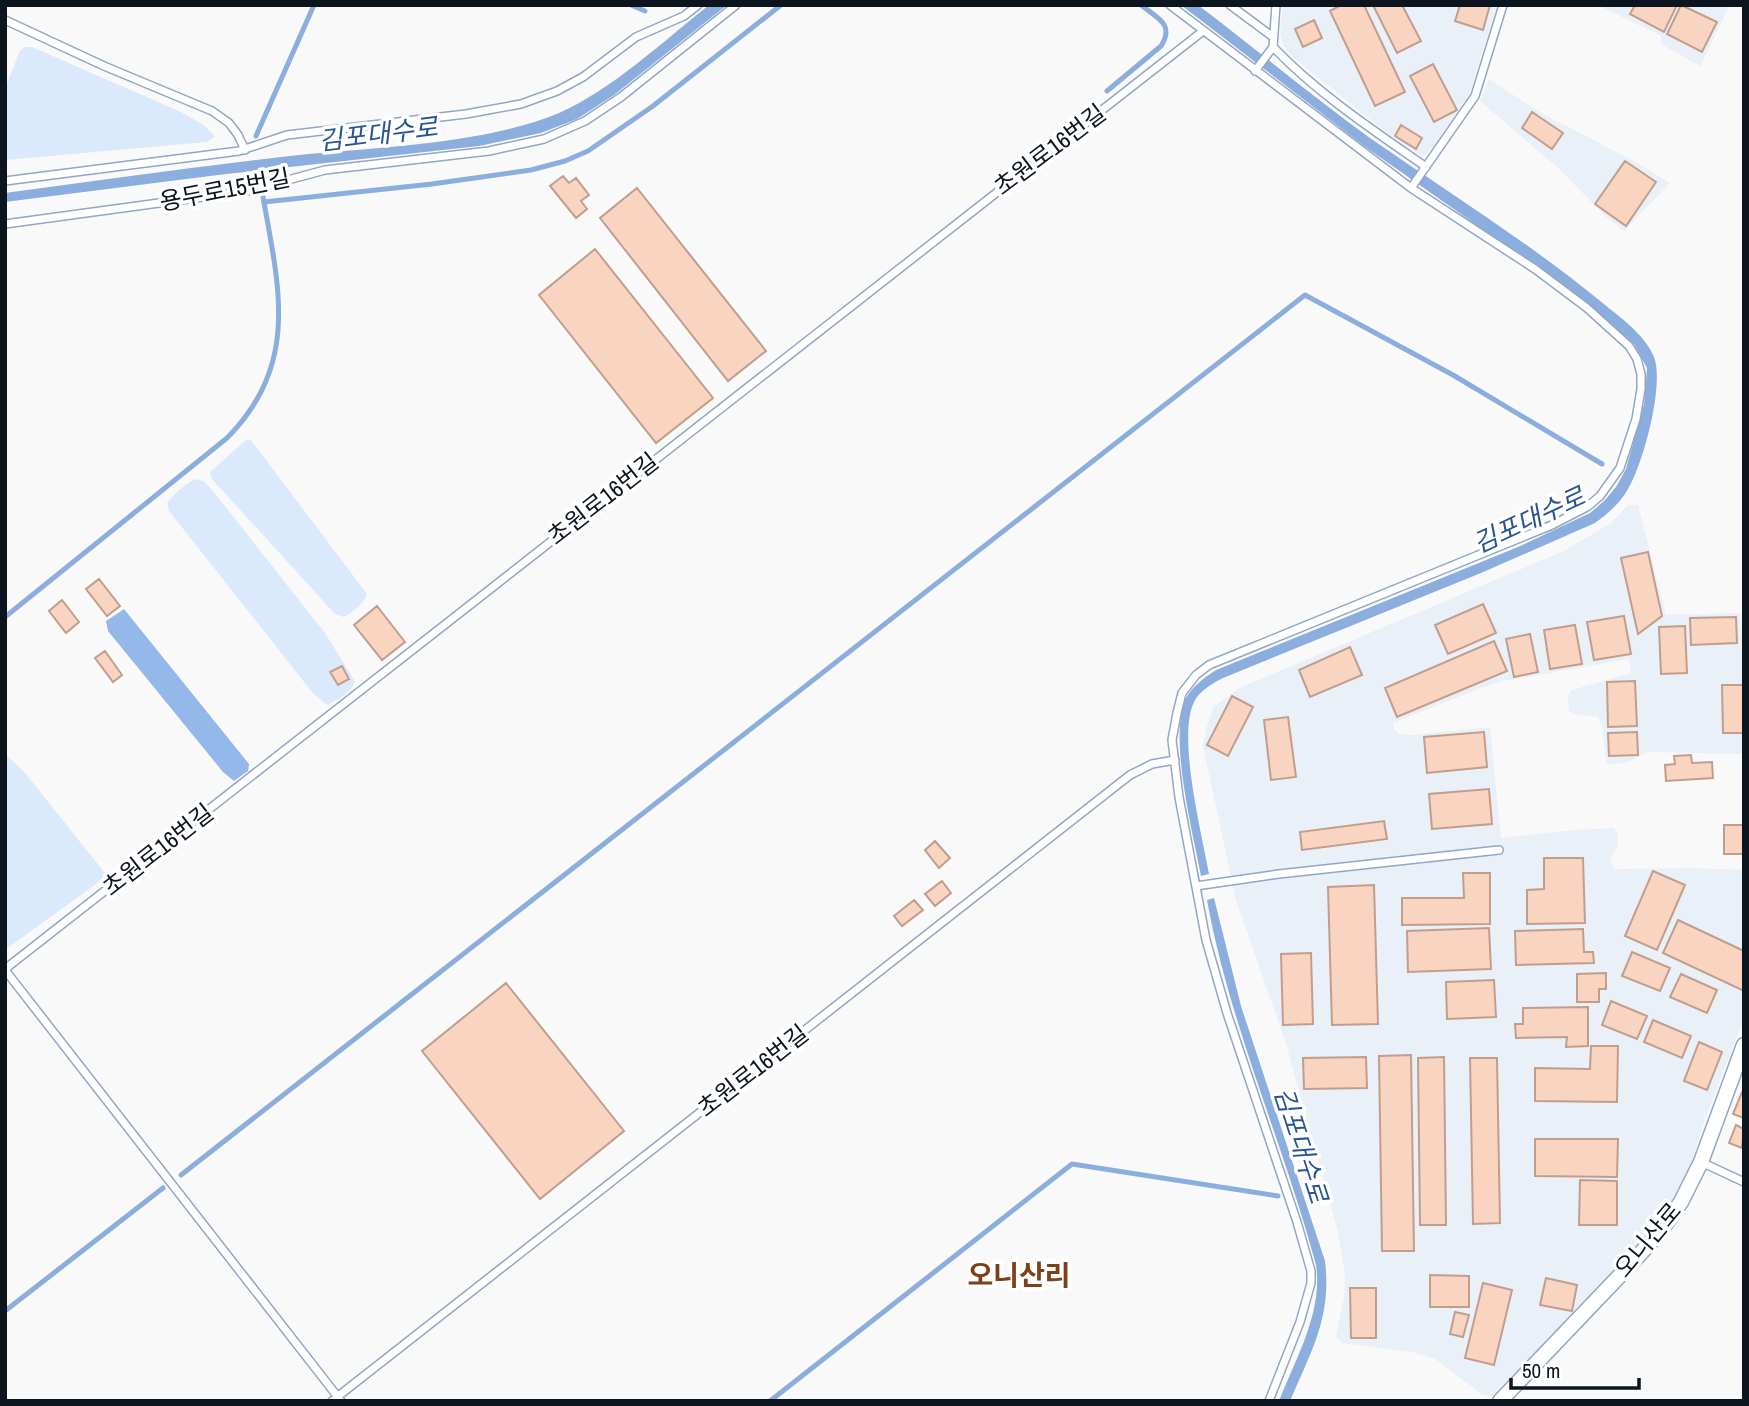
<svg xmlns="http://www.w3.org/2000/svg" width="1749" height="1406" viewBox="0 0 1749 1406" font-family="'Archivo Narrow','Noto Sans KR',sans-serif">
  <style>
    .built { fill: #eaf0f8 }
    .green { fill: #dbe9fd }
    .forest { fill: #94b8e9 }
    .water { fill: #8baedf }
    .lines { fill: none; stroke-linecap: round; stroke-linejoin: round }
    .stream { stroke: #8baedf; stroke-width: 5 }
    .building { fill: #f9d4c1; stroke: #c19e8c; stroke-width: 2 }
    .lane-casing { stroke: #91a7c4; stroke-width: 10 }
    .street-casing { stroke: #91a7c4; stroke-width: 17 }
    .lane { stroke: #fff; stroke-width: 7 }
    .street { stroke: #fff; stroke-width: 14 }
    .labels { text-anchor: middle; stroke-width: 7; stroke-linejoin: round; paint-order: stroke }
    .street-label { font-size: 24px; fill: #0c141e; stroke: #fff }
    .water-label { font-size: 26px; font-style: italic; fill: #275591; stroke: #fff }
    .quarter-label { font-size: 28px; font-weight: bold; fill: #7e4019; stroke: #fff }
  </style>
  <rect width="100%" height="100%" fill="#f9f9f9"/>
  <path class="built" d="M1283,5h214l-28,90 -35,51 -11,11 -36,-24 -97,-78 -7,-10 -3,-13z
    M1598,5h132l-30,61 -38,-21 -1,-9z
    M1489,79l52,34 95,49 34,21 -46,48 -18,-14 -48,-49 -78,-67z
    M1628,505h10l28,110 74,-2 4,30v111l-96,-2 -19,10 -20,3 -3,-4 -4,-36 -4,-8 -23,-3 -6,-3 -1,-16 4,-5 59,-17 -2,-14 -125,22 -21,6 -90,36 1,7 7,4 11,1 78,-8 11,111 72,-8 40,-2 5,6 -1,13 -7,13 5,9 79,-1 50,2v148l-40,104 -12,39 -16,35 -20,28 -30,34 -64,67 -70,71 -9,-1 -48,-36 -23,-7 -70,-9 -6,-6 8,-40 1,-21 -7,-44 -52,-188 -50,-144 -33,-154 4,-20 7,-20 25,-18 325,-137 47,-28z"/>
  <path class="green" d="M25,47h7l149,65 21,12 13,12 -8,6 -202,18v-72l15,-37z
    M246,440h5l116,154c-3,10 -14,18 -23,23l-9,-3 -123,-135 -2,-7z
    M197,479l8,3 12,14 108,137 30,48c-3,12 -17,19 -28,24l-15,-13 -143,-181 -2,-8c8,-10 18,-20 30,-24z
    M5,754l21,20 78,98 -1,7 -94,68h-4z"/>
  <path class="forest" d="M124,609l125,155 -1,7 -14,10 -11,-9 -115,-141 -2,-10z"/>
  <path class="water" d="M709,5h18l-113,90 -37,24 -36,14 -62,13 -261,29 -213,27v-9c98,-13 196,-27 294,-38 81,-8 185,-11 260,-42 51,-22 106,-73 150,-108z
    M1181,5h17c58,44 114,91 172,133 77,54 157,103 229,162 19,16 45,33 55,57 11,28 -12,113 -29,137 -8,12 -19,21 -30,29l-114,50 -258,105c-10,5 -24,13 -29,24 -17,35 8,132 15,172l-8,2c-8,-43 -32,-136 -16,-176 6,-13 19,-22 31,-30l302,-123 72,-34 14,-12 12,-14 10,-18 18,-65 3,-36 -13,-24 -45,-40 -225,-158z
    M1214,898l27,108 84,255c7,55 -14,91 -35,140h-11c17,-43 44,-89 37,-136 -33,-123 -86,-239 -109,-365z"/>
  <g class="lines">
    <path class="stream" d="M631,5l14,6
      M1107,91l54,-45c14,-22 -4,-28 -20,-41
      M256,136l58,-131
      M264,202l168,-18 99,-14 34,-9 23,-10 65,-45 128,-101
      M5,617l222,-179c73,-73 52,-151 36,-241
      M181,1175l1124,-880 148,80 149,89
      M5,1311l158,-123
      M770,1401l302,-237 206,32"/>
  </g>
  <path class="building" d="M1341,5h23l41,87 -30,14 -45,-95z
    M1377,5h25l19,36 -24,12 -23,-46z
    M1460,5h30l-7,25 -28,-9z
    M1635,5h42l-13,27 -34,-18z
    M1681,5l36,17 -15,30 -35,-18z
    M1314,20l8,18 -19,9 -8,-18z
    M1433,64l24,46 -23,12 -24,-46z
    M1532,112l31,21 -11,16 -30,-21z
    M1401,125l21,13 -6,11 -21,-13z
    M1625,161l31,21 -30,44 -31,-22z
    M563,176l6,7 7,-5 13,17 -8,6 6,8 -11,9 -26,-32z
    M637,188l129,163 -38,30 -128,-163z
    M595,249l118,149 -57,45 -117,-148z
    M1648,552l14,64 -24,18 -17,-76z
    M99,579l21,27 -13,10 -21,-27z
    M62,600l17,22 -13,11 -17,-22z
    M1483,604l13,29 -48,21 -13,-29z
    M377,606l28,36 -23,18 -28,-35z
    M1624,616l7,38 -37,6 -7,-38z
    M1736,617l1,26 -46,2 -1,-27z
    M1575,625l7,39 -32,5 -6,-39z
    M1685,626l2,47 -26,1 -2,-47z
    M1530,634l8,38 -24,5 -8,-38z
    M1494,641l13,30 -110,46 -12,-29z
    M1350,647l12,28 -52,22 -11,-27z
    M105,651l17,24 -9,7 -18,-24z
    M342,666l7,13 -11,6 -8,-13z
    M1635,681l2,45 -29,1 -1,-45z
    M1722,685h22v48h-21z
    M1232,696l21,11 -25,49 -21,-11z
    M1288,717l8,60 -25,3 -7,-60z
    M1484,732l3,35 -60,6 -3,-36z
    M1637,732l1,23 -29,1 -1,-23z
    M1691,755l1,8 20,-1 1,16 -47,3 -1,-16 10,-1 -1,-8z
    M1489,789l3,35 -60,5 -3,-35z
    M1384,821l3,18 -85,11 -2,-18z
    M1724,825h20v29h-20z
    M935,841l15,17 -11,10 -14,-18z
    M1544,858h39l2,65 -58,1v-34l17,-1z
    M1653,871l32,14 -28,65 -32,-14z
    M1463,873h27v51l-88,1v-27h62z
    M942,881l9,12 -16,13 -10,-12z
    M1374,885l4,139 -46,1 -4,-138z
    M914,900l9,10 -21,16 -8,-10z
    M1678,920l66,31v40l-81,-38z
    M1489,928l2,41 -83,3 -1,-41z
    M1583,929l1,23h9l1,11 -78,2 -1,-34z
    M1632,952l38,16 -10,23 -38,-15z
    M1311,953l2,71 -30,1 -2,-71z
    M1606,973v16h-7v13h-22v-28z
    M1681,974l36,16 -10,23 -37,-16z
    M1494,980l2,37 -49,2 -1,-37z
    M506,983l118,148 -84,68 -118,-148z
    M1611,1001l36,15 -10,23 -35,-14z
    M1588,1007v39l-22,1 1,-10 -51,1 -1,-14h8v-16z
    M1653,1020l38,16 -9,22 -38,-16z
    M1699,1042l23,10 -15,38 -23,-9z
    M1591,1046h27l-1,56 -82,-1v-33l55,1z
    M1411,1055l3,196h-32l-3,-195z
    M1366,1057l1,31 -63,1 -1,-31z
    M1444,1057l2,168h-26l-2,-167z
    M1470,1058h27l3,165 -27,1z
    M1742,1092l2,1v25l-11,-4z
    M1736,1125l8,4 -2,19 -13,-5z
    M1535,1139h83l-1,38 -82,-1z
    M1580,1180l37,1v44h-38z
    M1430,1275l39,1v31h-39z
    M1546,1278l31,7 -5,26 -32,-6z
    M1483,1283l29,7 -18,75 -29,-7z
    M1350,1288h26v50h-25z
    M1455,1312l14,3 -6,22 -13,-3z"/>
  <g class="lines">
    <defs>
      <path id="lane" d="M1170,5l241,183 124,81 52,39 42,38 8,13 4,15v15l-5,30 -16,49 -20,28 -13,11 -35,18 -343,140 -13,10 -14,18 -5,20 -5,27 7,57 27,143 21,73 70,209 14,49v12l-11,39 -31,79
        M1230,5l43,32
        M5,20l99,46 108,45 17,12 9,12 7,15
        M1273,47c44,46 101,84 153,120
        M1255,71l18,-24 3,-42
        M5,181l234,-30 48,-16 179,-21 55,-10 36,-13 26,-14 53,-40 48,-21 14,-11
        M1411,188l64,-92 28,-91
        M5,224l242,-33 78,-21 164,-19 55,-12 41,-18 36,-24 115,-92
        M1196,886l83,-12 220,-24
        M5,969l1198,-938
        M5,970l336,431
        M1701,1162l43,20
        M332,1401l798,-626 22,-11 23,-4"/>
      <path id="street" d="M1500,1401l129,-135 31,-34 21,-30 20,-40 43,-117"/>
    </defs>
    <use href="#lane" class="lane-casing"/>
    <use href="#street" class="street-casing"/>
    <use href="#lane" class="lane"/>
    <use href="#street" class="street"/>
  </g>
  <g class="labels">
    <g class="street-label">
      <text transform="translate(1050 150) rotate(-37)" y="8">초원로16번길</text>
      <text transform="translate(225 190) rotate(-11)" y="8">용두로15번길</text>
      <text transform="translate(603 499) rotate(-38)" y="8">초원로16번길</text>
      <text transform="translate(158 850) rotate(-38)" y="8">초원로16번길</text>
      <text transform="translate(753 1071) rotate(-38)" y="8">초원로16번길</text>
      <text transform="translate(1648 1240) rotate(-50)" y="8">오니산로</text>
    </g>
    <g class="water-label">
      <text transform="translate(378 134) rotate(-7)" y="9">김포대수로</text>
      <text transform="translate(1529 520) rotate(-25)" y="9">김포대수로</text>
      <text transform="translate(1301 1145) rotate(72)" y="9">김포대수로</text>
    </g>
    <g class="quarter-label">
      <text x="1019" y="1285">오니산리</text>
    </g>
  </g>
  <rect width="1749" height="1406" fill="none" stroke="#0c141e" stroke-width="14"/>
  <path d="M1511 1378v10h128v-10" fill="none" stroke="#0c141e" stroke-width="3.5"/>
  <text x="1522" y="1378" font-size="21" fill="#0c141e" stroke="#ffffff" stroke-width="5" paint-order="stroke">50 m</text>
</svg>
